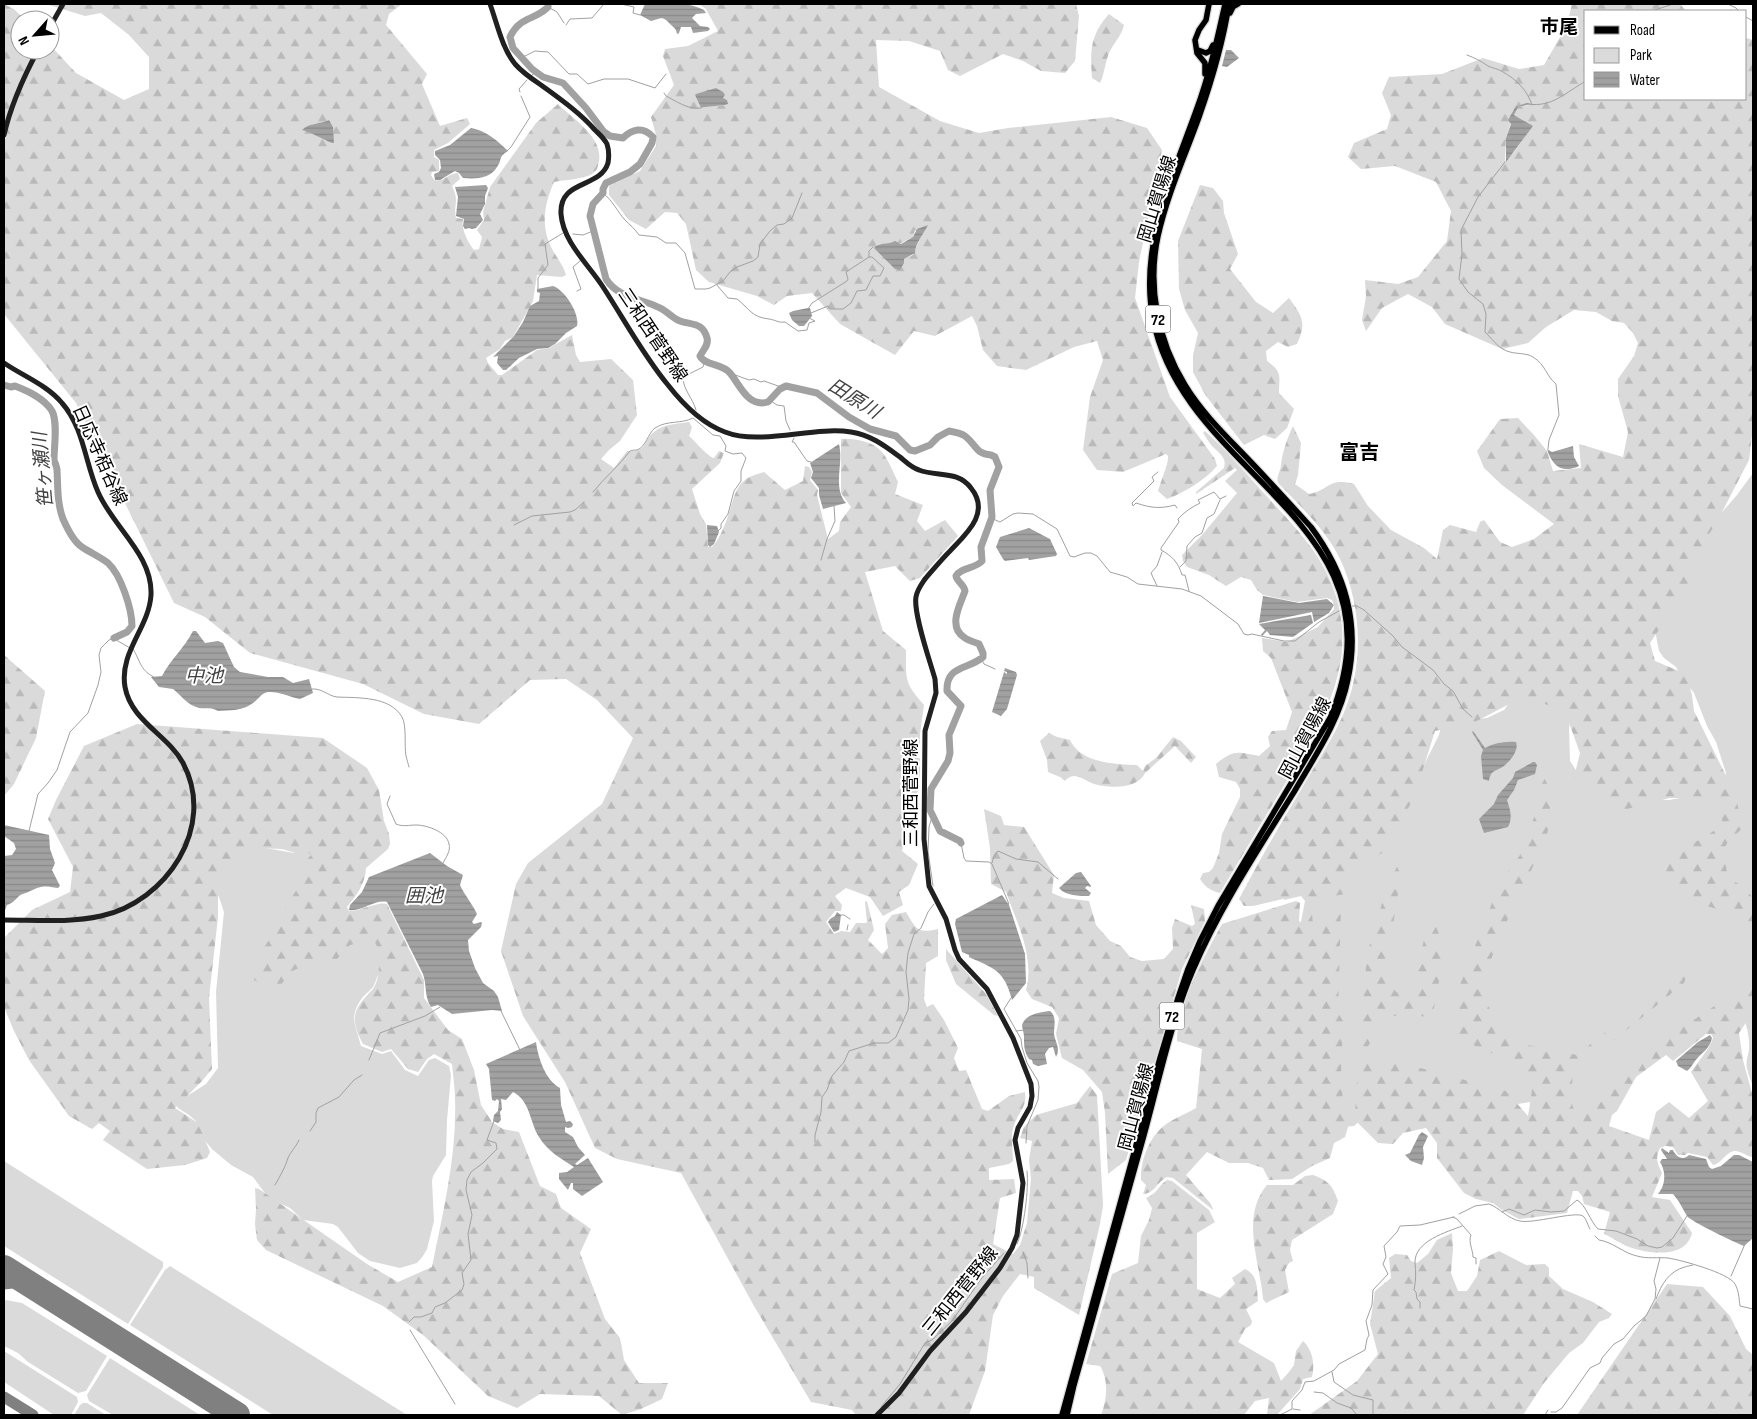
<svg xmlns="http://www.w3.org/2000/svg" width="1757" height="1419" viewBox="0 0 1757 1419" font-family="'Sofia Sans Condensed','Noto Sans JP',sans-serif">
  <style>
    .green { fill: #dadada }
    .forest { fill: url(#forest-firs); fill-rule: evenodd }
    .water { fill: url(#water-rules) }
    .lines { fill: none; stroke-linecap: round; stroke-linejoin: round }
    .stream { stroke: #a1a1a1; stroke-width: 1 }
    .river { stroke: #a1a1a1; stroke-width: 7 }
    .taxiway { stroke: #808080; stroke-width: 11 }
    .runway { stroke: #808080; stroke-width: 26 }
    .primary-casing { stroke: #dbdbdb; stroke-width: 8 }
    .secondary { stroke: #202020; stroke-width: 5 }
    .primary { stroke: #000; stroke-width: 5.5 }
    .labels { text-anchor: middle; stroke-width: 4; stroke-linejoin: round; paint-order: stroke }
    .shield { fill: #fff; stroke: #4c4c4c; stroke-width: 1 }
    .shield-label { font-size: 16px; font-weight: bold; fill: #000 }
    .street-label { font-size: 18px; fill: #000; stroke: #fff }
    .neighbourhood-label { font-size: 19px; font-weight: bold; fill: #000; stroke: #fff }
    .water-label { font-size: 19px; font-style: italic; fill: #424242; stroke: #fff }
    .quarter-label { font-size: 20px; font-weight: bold; fill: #000; stroke: #fff }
  </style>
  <defs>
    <pattern id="forest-firs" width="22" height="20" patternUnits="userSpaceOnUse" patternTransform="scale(1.25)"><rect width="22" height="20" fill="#dadada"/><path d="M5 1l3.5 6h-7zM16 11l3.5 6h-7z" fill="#b9b9b9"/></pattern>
    <pattern id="water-rules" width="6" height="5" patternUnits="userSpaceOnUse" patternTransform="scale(1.25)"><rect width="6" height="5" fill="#a1a1a1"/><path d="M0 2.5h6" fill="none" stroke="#898989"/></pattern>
  </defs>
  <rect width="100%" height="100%" fill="#fff"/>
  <path class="green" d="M1753,473v637c-2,-9 1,-16 0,-23 -2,-7 -5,-13 -6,-19 -2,-7 2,-13 2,-20 1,-16 -5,-31 -12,-45l-102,70 -47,47 -51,-19 -27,4 -146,12 -10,9 -13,1 -42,-195 6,-31 -4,-5 -17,4 1,-17 133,-106 21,-42 3,-12 45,-5 17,-8 8,-11 16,-9 44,22 -3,16 1,33 9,14 66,25h24l17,-3 38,-17 2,-7 -10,-31 -9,-16 -13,-33 -3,-4 -11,-6v-9l-4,-7 -12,-9 -5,-7 -5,-26 24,-62 59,-68z
    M298,808l31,90 52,45 -1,30c-4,4 -4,9 -7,14 -3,4 -8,7 -11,11 -14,20 -6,28 -1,48l21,8 9,-3 14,19 13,6 11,-16 6,-2 14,8 2,9 -4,45 -1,35 -13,21 -1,5 2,40 -7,28 -4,7 -6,7 -17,5 -30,-7 -12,-8 -20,-26 -5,-3 -30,-4 -13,-12 -18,-8 -5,-4 -14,-19 -22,-12 -19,-16 -10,-12 -6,-16 -7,-6 -11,-7 -2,-5 30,-19 12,-16 -2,-76 8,-80 -5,-15 -19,-28 54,-23 40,7z
    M4,1161l159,101v5l-35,57 -124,-78z
    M170,1266l237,149h-134l-143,-90 35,-55z
    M6,1300l16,3 85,53 -21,35 -8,2 -50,-31 -10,-9 -14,-7v-44z
    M4,1351l73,46 1,5 -7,13h-17l-50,-33z
    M110,1358l90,57h-87l-24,-14 -2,-6z
    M83,1403h4l19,12h-32l6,-10z"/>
  <path class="forest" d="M4,4l10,5 11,11h-5v30h30v-5l26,28 48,27 25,-11v-32l-20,-22 -28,-22 -16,3 -39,-12h356l-13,10 -3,11 41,49 -5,10 18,42 27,-8 3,6 -22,19 -14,7v7l5,3v11l-7,1 -1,3 3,5c10,2 15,-7 24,-7l2,6 -8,7c8,16 1,18 4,32l7,1c-2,11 5,23 11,31l5,-1 3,-12 -5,-7 7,-10 -1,-8 7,-25 46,-64 22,-19c15,15 45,33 41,57 -1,6 -2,10 -7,13 -8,5 -28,6 -38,8 -9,21 -14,42 -3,65 5,10 12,17 15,28l-4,2 -25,-2 -4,26 -20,36 -8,4 -5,8 -14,9 2,5 10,12h4l35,-25 12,-2 23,-13 4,20 4,7 31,-3 22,21 4,35 -17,26 -11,9 -8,9 13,9 13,-17c22,1 15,-10 27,-19 9,-8 23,-8 35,-10l3,5 -3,9c6,5 19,21 25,22l5,-7 5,2 -4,10 -28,26 8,25 6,10 2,23h4c7,-7 13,-22 16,-31 4,-12 7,-29 17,-36 5,-4 13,-6 19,-8l21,18 18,-9 2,-15 4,1 3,5 -2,8 8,10 -1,5 11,44 11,-8 1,-9 11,-15 -10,-14v-54c12,-1 30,2 39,11 8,8 13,22 18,32l-3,12 28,11 -6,16 8,10 20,-11 13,16 -38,42 -10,3 -15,-15 -30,6 18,59 23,19c0,29 -2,33 18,55l-4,29v11l-5,3v10h5v31l-9,12 -2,23 -7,27 16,13 -9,21 -10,7 4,13 -20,11 -13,-19 -24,-9 -11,8 7,9 -1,6h-6l-9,11 8,12 7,-3 9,1 6,-9h11l-2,-21 2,-1 7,29 -6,10 14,14 6,-6 -3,-24 7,-9 14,-3c10,17 11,22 32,17v27l-12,7 -2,36 3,8 6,-3 11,16 14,28 -4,10 5,13 7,-1 16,39 6,2 21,-15 16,-4c2,16 -6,19 -11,33 -4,10 -1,25 -1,36l-4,3 -20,4v12l25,-1 2,14 -16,5 -7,46 20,10 7,-9 7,-22 4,-44 -2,-19 3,-19 -12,-3 4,-11 12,-12 41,-12 13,-17 7,9 6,110 -3,19 -21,91 -45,-27v-11l-14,-3 -17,22 -10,19 -8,56 -16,44h-113l-4,-5 -41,-8 -57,-96 -73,-133 -64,-14 -22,-11 -30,-66 -42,-66 -22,-65 15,-67 12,-21 74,-59 31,-66 -36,-38 -31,-21 -36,1 -51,44 -55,-10 -61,-30 -113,-31 -45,-36 -31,-14 -98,-200 -72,-89zM329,120l-2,21 -24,-12c7,-6 18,-5 26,-9z
    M699,4h377l3,12 -4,45 -10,12 -24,-2 -18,-10 -20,-7 -43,22 -12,-6 -8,-19 -31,-10 -33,-1 3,47 61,34 39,12 29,-5 103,-11 36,11 15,22 -23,112 -4,36 35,99 45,62 2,7c-12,14 -33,27 -50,33l-9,-8c2,-8 11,-28 10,-35l-2,-2 -43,18 -26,-2 -14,-20 7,-53 13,-37 -6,-19 -23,6 -48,23 -29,-4 -14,-16 -6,-24 -5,-10 -37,20 -21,-5 -19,24 -55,-31 -28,-31 -25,3 -13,9 -17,-9 -48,-14 -13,-12 -10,-46 -9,-11 -12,-1 -19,17 -17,-9 -20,-25v-9l31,-15 16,-25v-11l-5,-18 23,-32 -11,-29 2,-7 23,-3 30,-15 -12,-22zM695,95h30l-2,3 5,6c-4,2 -20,2 -27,4zM915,230l7,4 -9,21 -10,4 -27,-14 7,-1h16l14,-7z
    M1572,4h108l6,7h-100v88h160v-61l7,2v387l-4,33 -30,58 -19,31 -12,34 -9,17 -29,43 5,18 31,13 6,21 2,16 41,83 8,34 -14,12 -6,11 5,26 18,12 7,9v31l-14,-11 -19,-8 -42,-13 -14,-21 9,-23 32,-16 17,-12 -1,-26 -51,-1 -47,12 -49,-33 6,-24 -16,-44 -43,-11 -52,27 -34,6 -21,67 -32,55 -31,19 -6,22 -36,6 -9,-5 -47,11h-9l-5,-7c19,-36 39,-71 60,-106 14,-25 31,-49 43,-76 22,-49 21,-109 -2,-158 -14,-29 -40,-53 -62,-76 -2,-7 3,-12 3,-19 2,-14 6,-25 12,-38l8,17 -3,32 -3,9 14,10c22,-4 18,-17 45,-10l14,22 23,24 33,18 13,11 6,-29 7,-5 26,7 4,-10 4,-2 16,22 12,5 22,-8 20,-15 -52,-39 -18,-17 -7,-17 23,-32 18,-1 16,17 13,16 6,20 28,-3 -2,-24 44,13 5,-25 -10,-36v-17l16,-23 4,-13 -5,-10 -9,-10 -12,-2 -16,-9 -22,-2 -28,17 -18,16 -26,6 -57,-25 -13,-17 -24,-13 -26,14 -16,23 -4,-11 4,-24 -1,-16 33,4 20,-7 29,-36 4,-30 -15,-29 -41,-16 -34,3 -13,-12 6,-14 33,-14 4,-14 -9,-22 7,-16 53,-3 41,-16 36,11 25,-4 23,-40zM1527,103l2,2 -12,2 -3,8 18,11 -18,26 -9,9 1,-23 10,-32z
    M1109,14l15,11c-3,12 -9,16 -14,26 -5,10 -5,22 -10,32l-8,-5c-2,-27 -2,-43 17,-64z
    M1200,185l13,3 10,13 1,12 14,41 -8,15 26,33 17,11 16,-15c13,18 18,24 8,46l-9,3 -10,-5 -12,9 1,10c16,12 12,14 12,32l15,16 -7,19 -12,11 -11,-4 -20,10 -38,-49 -13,-24v-17l5,-22 -13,-23 -6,-21 -1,-48z
    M1205,431c21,19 39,40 57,60 26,29 56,57 70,94 31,78 -13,143 -52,207 -20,34 -40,67 -60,101 -9,-2 -15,-6 -20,-14l3,-6 6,-1 4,-4 6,-15 3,-19 18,-37v-8l-4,-7 -17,-5 -3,-13c18,-15 22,-12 43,-8l11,-10 -2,-9 4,-6 14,-1 6,-18 -21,-54 -8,-7 -1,-13 25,4 31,-15 16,-18v-4l-2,-5 -5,-2 -30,4 -34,-7 -6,-5 -6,-10 -10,-3 -15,9 -17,-11 -22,-8 -4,-6 -1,-6 20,-20 35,-42 -12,-12 12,-11 -2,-2 -39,26v-2l28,-24c3,-10 -4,-14 -11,-21 -4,-4 -7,-10 -10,-14z
    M4,655l41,36 -9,47 -22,46 -10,12z
    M137,724l186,14 44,30 12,22 5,31 5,13 1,10 -2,5 -22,19c-1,16 -9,27 -19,39l2,4c11,0 30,-10 38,-7l37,76v18l24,32 14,9 12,31 7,35 11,17 11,7 16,3 21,54 16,8 5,14 30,21 -11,24 25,66 15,19 4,22 15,23h29l-6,16 -21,10 -19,6 -23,-19 -59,-2 -23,14 -29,-12 -65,-61 -40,-29 -117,-56 -9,-10 -2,-16 1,-15 -1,-21 4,1 108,75 31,18 34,-15c11,-55 25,-111 23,-168 0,-11 -2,-23 -3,-35l-18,-10 -7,5 -9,13 -10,-3 -17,-20 -9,3 -19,-8c-3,-6 -8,-15 -8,-22 -2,-14 10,-24 18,-33 8,-11 8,-38 1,-49l-24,5 -13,14 -26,4 -19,8 -17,21 -21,-12 5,-25 12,-18 13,-27 15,-24 5,-23 7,-8 -4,-4 -8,3 -17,-5 -27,-1 -27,15 -10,16v38l-9,81 3,71 -10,12 -27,27 23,15 12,29 -3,6 -22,7 -38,4 -44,-29 7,-9 -11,-8 -7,6 -23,-13 -40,-56 -15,-29 -10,-24v-69l28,-28 38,-18 3,-25 -25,-48 8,-19 28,-54z
    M1049,733l8,4 13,3c11,23 43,24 67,25l6,6 2,-5 11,-8 17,-21 8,4 15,16 -5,6 -16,-17 -30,27c-8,16 -32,15 -47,12 -8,-1 -15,-8 -23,-9 -4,0 -8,2 -10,5l-5,-4 -12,-5 -1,-12 -7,-19z
    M1543,776l7,13v32l-5,22 -30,59 -33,79 5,23 13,23 23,17 54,11 75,-60 24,-18 11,-2 -3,8 -111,91c-1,13 -4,29 3,40l19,-6 63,-64 95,-64v32l-14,21 4,27 10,37v60c-5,0 -13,-7 -19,-6 -9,2 -12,12 -21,14l-6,-8 -19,-4 -3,2h-7l-5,-8 -8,-1 -5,2c-5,10 -3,15 2,25l-10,24 18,3 22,33c-6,26 -43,21 -63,14 -8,-3 -16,-9 -25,-13l6,-22 -26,-8 -2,-8 -4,-5h-5l-6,22 -48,6 -17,-9 -9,-7 -17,-4 -12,-6 -27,-35v-15l-11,-15 -23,5 -10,11 -15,-1 -23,-23 1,-34 6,-19 13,-8 23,3 108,29 22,25 5,-32 -10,-14 -27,-15 -23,-10 -18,-12 -1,-33 40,-102 13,-25 13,-18 16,-43 2,-18zM1706,1034h5l2,3c-1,9 -16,26 -22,35l17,29 -19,17 -20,-16 -13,10 -7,28 -40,-14 3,-11 5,-4 19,-34 30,-22 7,6z
    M984,809l17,7 3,9 20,2 30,48 -2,18 12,5 25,3 7,24 14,16 11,5 9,11 12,4 22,-2 9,-10 -1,-21 3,-9 17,7 3,-2 -4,-19 13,4 1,12 -23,48 -56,191 -18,14 -3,-61 -3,-21 -19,-22 -21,-12 -6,-24 3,-16 -7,-11 -20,-8 -6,-9c9,-33 -9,-67 -20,-98l-15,-8 -1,-36z
    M1402,860l-3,27 -10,64 -1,26 8,15 16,-2c4,-24 13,-47 16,-72 2,3 7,6 8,9 12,21 1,67 -4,90l-14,-1h-33l-19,34 -11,2 8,-47 4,-51 18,-61 14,-31z
    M1296,901l4,2 -1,18 2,1 8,-10 3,2 1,10 24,-18h4l-3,107 5,8 -2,54 2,27 5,25 -3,10 -11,6 -4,15 -18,8 -20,13 -23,1 -6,-12 -15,-5h-19l-22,-11 -21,23 25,29 2,6 -40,-32 -6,-1c-10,5 -13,17 -24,17l3,-9 -5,-5c-1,-19 8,-43 24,-55 9,-7 21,-11 31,-17l6,-59 -25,-8c0,-36 28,-86 45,-117z
    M946,949l41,46 11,21 -4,-1 -38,-31 -10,-24z
    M1313,1175c16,6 19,10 25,26l-5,13 -41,26 -2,10 3,11 -4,2 -4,7 4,22 -23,11 -3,-4c-3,-37 -23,-82 4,-114h26l12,-9z
    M1167,1180l5,1 37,29 6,12 -18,11v56l23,9 15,-14 -3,-6 13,-9c13,6 12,19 13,32l-12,8 6,12 -1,4 -6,4 -7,13 36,21 7,18 8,-9 5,-7 2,-14 7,-10c10,9 12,24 9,36l-9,2 -3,10 -23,26h-10l2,-17 -14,3 -11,14h-143c6,-15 8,-35 -1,-49l-14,-2 26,-90 26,-11 3,-27 8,-16 3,-12 -6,-10c11,-4 12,-12 21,-18z
    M1452,1233l1,16 -2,24 7,18h9l10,-15 3,-16 19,-9 27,14 19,-1 4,4v8l14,13 30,13 19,12 -3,4 -10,4 -16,21 -14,10 -25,30 -21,32h-214l48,-34 21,-27 -8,-30 5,-33 16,-13 -2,-20 6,-4 12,1 4,6 6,2 11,-9 9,-14z
    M1667,1284l36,3 27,29 16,33 7,6v60h-176z"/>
  <path class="water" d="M645,4c19,0 42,-3 59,6l2,3 -10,1 -4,4 8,8 8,1 2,2 -2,2 -15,2 -2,-6h-10l-2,6 -2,1c-1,-6 -3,-6 -7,-10 -8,-9 -9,-5 -19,-3l-11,-6z
    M1226,50h5l8,8 -12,9 -5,-1z
    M716,88l7,4 2,3 -2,3 4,2 1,4c-4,2 -20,2 -27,4l-6,-13 1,-1z
    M1527,103l4,1 -13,3 -4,8 19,11 -27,36v-24l5,-14 -3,-4 8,-14z
    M329,120l4,7 1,16h-2c-10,-4 -19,-10 -30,-13 6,-7 19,-6 27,-10z
    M471,128c14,2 27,13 37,23 -11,7 -5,8 -11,16 -7,12 -22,12 -34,11l-4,-5 -4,-2 -15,9h-5l-1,-6 5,-2 2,-4 -1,-8 -5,-5v-4l15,-6z
    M486,185l2,3 -3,8v8l-5,10 3,6 -7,8 -4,1 -3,-1 -4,1 -2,-3 1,-7 -8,-3 2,-19 -3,-10z
    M928,225c-4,8 -13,19 -13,28l-11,6v4l-4,7 -5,-1 -21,-21c4,-6 14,-3 21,-7l6,3 12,-7 4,-8z
    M553,286c12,4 27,28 24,40l-11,7 -11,11 -7,4 -11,1 -18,9 -13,12h-3l-6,-7 1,-7 -5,1 21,-21 9,-14 7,-16 9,-5 1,-8 -3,-1v-3z
    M808,308h2l2,8 -8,10h-5l-7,-6 -3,-7 4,-2z
    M839,444c5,20 -7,43 7,59l-23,6 -4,-14v-7l-8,-10 2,-6 -3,-9z
    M1573,446l1,11 5,9c-17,8 -27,0 -32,-17l5,3z
    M707,525l10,1 2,6 -5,12 -4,3 -2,-2z
    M1029,528l21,11 7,15 -1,2 -27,4 -1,-2 -23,3 -2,-2 -7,-12 4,-10z
    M1263,596l36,7 28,-4 7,6 -5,8 -15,9 -2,-10 -53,11z
    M1311,615l2,8 -20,14 -23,-2 -3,-4 -5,5 -1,-1 4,-5 -6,-6z
    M193,631h3l9,12 13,-2 5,2 11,24 6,5 28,5h15l10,6 16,-4 4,14 -13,6c-10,-2 -22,-8 -32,-7 -8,2 -9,7 -15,11 -10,8 -23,7 -35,8 -6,-4 -13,-2 -19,-3 -12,-3 -17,-12 -26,-19l-14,-2 -8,-10 11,-1c9,-17 23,-29 31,-45z
    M1005,668l11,4 1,3 -10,34 -6,7 -9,-4 12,-40 3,2v-2l-3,-1z
    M1473,731l12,17c9,-5 20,-7 31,-6 3,8 -5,18 -12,24 -4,3 -10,4 -13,8 -1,2 -2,5 -2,7l-6,-2 -2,-23 2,-6 -11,-18z
    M1533,762h2l2,3 -2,9 -17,6 -4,10 -7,10c3,9 6,18 1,27l-24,6 -5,-14 15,-15 4,-9 15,-17 2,-6z
    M4,825l45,10 1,14 5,14 -3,7 8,16 -2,2c-13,-2 -15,-3 -28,3 -3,2 -7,2 -11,5 -4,4 -6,7 -12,9l-3,8v-57l8,-1 4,-6 -2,-6 -10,-7z
    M430,853l17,13 16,9 -3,10c5,11 12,18 17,29l-5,8 2,2 7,-2 1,1 -1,4 -13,13 1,11 6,17 8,15 11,8 4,6 4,14 -10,-1 -40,4 -14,-9 -7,2c-7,-11 -4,-22 -8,-33l-36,-72c-12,-3 -25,10 -38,8l1,-5 12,-13 7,-15z
    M1081,872l10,14v1l-4,-1 -2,2 6,5 -2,3c-10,0 -23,0 -30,-8l17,-15z
    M1002,895l7,10 16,49 1,29 -14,17c-8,-30 -17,-31 -43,-43v-2l-7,-3 -7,-28 1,-5z
    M837,912l4,3 -2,15 -5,2 -6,-10 2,-3 5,-3z
    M1050,1011c7,6 4,14 4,23 1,8 7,14 2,23l-3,-10 -4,1 -4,6 2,10 -9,2 -5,-2 -1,-4 -3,-1c-5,-8 -5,-13 -5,-22 0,-4 -2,-9 -2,-12 3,-11 19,-13 28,-14z
    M1710,1035l2,3c-2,11 -11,15 -17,23 -3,4 -4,7 -8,10l-9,-5 -2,-5 22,-19z
    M536,1042c2,15 9,38 24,46l1,17 5,17 4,-1 3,3 -1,3 -4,1 -3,-1v5l8,5 5,10 7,8 -10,9 2,1 11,-7 15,24 -21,14 -9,-7v-6h-2l-3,7 -9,-11v-6l8,-1 7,-5c-11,-7 -27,-16 -35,-30 -9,-14 -9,-37 -26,-45l-7,8 -5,-1 1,10 -2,3 1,8 -3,3 -5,-2 1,-6 4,-4 1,-10 -2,-2 -2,2 -3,-1 -3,-31 -3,-5z
    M1422,1132l6,4 -5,11 1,11 -2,7 -11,-4 -6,-6 5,-2 9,-18z
    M1662,1148l7,5 1,-3h3c3,7 10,11 16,5l17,4 3,8 3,2 9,-3 13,-11h5l14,7v76l-9,8c-8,-3 -54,-25 -57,-30 -5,-8 -7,-14 -14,-22h-15c8,-9 8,-23 2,-32l2,-3h5l-6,-9z"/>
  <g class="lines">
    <path class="stream" d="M621,4l13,3 -1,6 7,2
      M1728,4l8,4 3,3
      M548,7l9,5 7,11
      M1652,11l21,-7
      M1746,17l7,4
      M566,25l4,-6 22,-1 12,-14
      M1467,55c8,3 14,6 21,11 4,2 11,3 15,6 13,7 25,19 29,33
      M520,56h5l10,-5 13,1 21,22h8l11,10 16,-5h24l27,9 11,-14
      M532,75l4,-3
      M520,92l-1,-3 8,-9
      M664,93l2,3c10,5 22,14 35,12
      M1528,104c24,4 38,-12 58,-23
      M507,151l4,-4 19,-30 -9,-21
      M1505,162l-27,35 -17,33 1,24 -3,25 9,13 15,12 3,10 -1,18c7,7 15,18 25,20 7,2 17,1 23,5 13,8 13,19 23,27l3,31 -10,25 -1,9
      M603,193c10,8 14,18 22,27 5,5 10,9 14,15l18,2 9,6h10l9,10 10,36h11l4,-1 13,-7 7,-9 7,-5 16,-6 5,-4 2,-13 10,-13 7,-6 7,-1 8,-6 10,-25
      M573,234l10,1 10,-4
      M716,284l12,14 9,1c13,10 14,18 32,20 7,1 9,4 16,3l13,9 9,-1 2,-7 6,-2 -6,-3
      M538,290v-12l10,-13 -3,-21 18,-11
      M577,291l4,-2 -8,-22 7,-6
      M808,309l4,-6 35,-22 1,-2 -2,-7 23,-15v-6l4,-4
      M811,313l17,-7 2,3h13l8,-6 6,-12 9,-1 7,-14h7l4,-8 -12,-11h-3
      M730,373l19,7 5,-1 7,3 3,-1 17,6
      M771,401l6,4 7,1 2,15 4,9
      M696,410c-3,-12 -13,-20 -13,-33l20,-10 1,-5
      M794,438l-2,4h2l13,19 4,1
      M1158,472l-6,5 2,4 -22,22 1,3 3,-3c15,5 24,6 39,2l2,3
      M593,492c12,-15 26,-26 37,-41 2,-1 5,-1 7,-1 9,-3 11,-17 18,-22 12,-8 27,-4 38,-10l20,17 7,1 6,10 -1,5 8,3 9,-1 4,5 -5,13v10l-7,10 -6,23 -7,10v4l-3,3
      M991,518l9,4 13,-8 5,-1 15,1 24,15 13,27 4,1 11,-4h6l6,3 13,16 17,5 11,7 44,5 19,7 37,28 6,10 4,1 4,-1 32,7h11l24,-19 20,-11
      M514,525l18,-9 38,-4 5,-2 9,-8
      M821,560l6,-21 8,-18 -1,-15
      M1180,567l6,-6 1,-15 8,-9 7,-4 5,-15 7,-4 6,-14
      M1157,586l-6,-13 6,-7 5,-14
      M1189,591l-4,-16h-3c-4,-13 -10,-19 -21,-25v-2l18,-26 -1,-3c6,-7 14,-12 22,-16l-2,-3 16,-8 6,7 6,-3
      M1350,606h7l7,4 29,26 9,11 31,23 11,14 9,7 10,18 9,8
      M133,649c8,13 7,22 23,29
      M981,658l3,6 11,5
      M312,689c10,-1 16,7 25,8 21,1 53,-1 65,20 5,9 2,28 4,39 1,4 2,7 3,11
      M390,796l-3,8 9,20c7,3 13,1 20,1 11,0 31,7 33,19 2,7 -3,13 -6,19
      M932,817l-3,10 -1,24 5,35
      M29,831l9,-37 10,-11 9,-13 13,-38 18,-19 10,-28 3,-13 -2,-17 2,-7 8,-8 5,-2 4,3 12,7
      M961,843l3,15 2,3 23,1 3,2 17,40 -2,1
      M992,863l2,-7 4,-5 18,8 22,3 20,17
      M841,915h3l6,4
      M847,930l1,-5
      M1011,998l-7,11 17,30 1,8 5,16 11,18 1,6 -1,13 -11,26 -1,17
      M501,1011l19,39
      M1016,1031l9,-1
      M369,1060l11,-27 45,-17 15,-9
      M310,1131l6,-9v-9l2,-5 21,-11 15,-17 8,-5
      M815,1142v-7l6,-23 1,-15 5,-7 5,-14 12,-14 5,-11 25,-8h14l8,-6 12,-27 1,-11 -3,-27 2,-19 6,-19 7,-6 7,-16 6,-8
      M275,1185c5,-9 10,-17 13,-27 1,-4 8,-11 11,-18
      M1502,1212l7,-3 15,6 11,-5 16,2 13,-1 13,-11c9,5 13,21 21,29l18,2 21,8 11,7 9,2 5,-1 11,-9 14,-22
      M1459,1214l16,-8 14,-2c11,4 19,15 31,17 13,3 55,-10 63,-5 3,2 5,10 7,13
      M1453,1217l4,2 14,16c-3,7 2,15 2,22l3,1v6
      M1595,1236l4,4c14,2 24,13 38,16 10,3 21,1 31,2 13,2 61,15 67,26 4,7 4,15 5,22l13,3
      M1017,1244c7,-15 12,-56 10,-73
      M1023,1252l4,11 1,15
      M1731,1276l14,-32
      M1656,1299c5,-14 13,-28 29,-32 2,-1 5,-1 8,-2
      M1420,1308v-6l-3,-3 -1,-7 -2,-2c2,-10 2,-18 1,-27 -1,-22 32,-31 47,-37
      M409,1322l5,-5h7l11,-4 3,-6 10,-4 17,-13 2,-6 -2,-11 9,-13 -3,-26 4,-19 -6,-25 1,-10 4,-8 12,-9 14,-14 -1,-6 -9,-3 7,-19
      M410,1330l45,74
      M1332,1372l2,10 19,13 20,5v15
      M1314,1392l9,1 14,10 14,5 6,7
      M881,1407l19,-23 25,-41 7,-3 20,-19 29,-42 23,-26
      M1293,1409l7,1
      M1551,1412h5l6,-4 28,-40 10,-5 2,-5 12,-14 9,-5 11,-13 12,-10 9,-17 1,-10 -2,-8 6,-23
      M1280,1415l12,-6v-8l10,-11 3,-8 9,-1 20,-11 5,-6 26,-14 2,-11 2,-4 -3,-14 6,-16 1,-15 15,-16 -5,-10 3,-7 -2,-11 13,-14 3,-6 20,-1 34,-8
      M1545,1415l3,-5"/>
    <path class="river" d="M548,4v3c-14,14 -28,9 -38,30l3,11 19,21 11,8 20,6 23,25 18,24 6,4 13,2c9,-9 20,-12 30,-1l-1,6 -12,21 -10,8 -24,11 -3,6v4l-10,11 -3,12 16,63c13,20 35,19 54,29 7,3 12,10 20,13 11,4 23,1 27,17 2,7 -4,12 -7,18 5,10 22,7 30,17 10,12 18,35 38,29l12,-13 6,-3 31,7 32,24 21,12 26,7 14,14 5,1 15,-6 8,-8 11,-6c6,1 12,2 16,5 11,8 10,18 26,19l4,2 4,10 -9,23 2,27 -11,30 1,14c-7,8 -21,6 -26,15 1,6 8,8 9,15 -5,14 -18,36 0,47 4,3 10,4 14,6l4,9v4c-15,13 -37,8 -36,34l14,15 -12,29 1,18 -2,8 -17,28 -1,21 10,21 20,10 1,2
      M4,385l7,2 4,-1c13,5 29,12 37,25 6,11 2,36 2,49 1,3 3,7 3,10 1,17 0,33 6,49 4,9 11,23 19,28 9,6 18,10 26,16 13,12 24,46 24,63l-5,6 -13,6"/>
    <path class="taxiway" d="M4,1284l16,-2 15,6
      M4,1397l29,18
      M235,1415h1"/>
    <path class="runway" d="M4,1268l233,147"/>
    <defs>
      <path id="primary" d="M1230,13l3,-6 5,-3
        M1198,50l8,3 4,-2 3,-6
        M1205,74v-11l-8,-10 -2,-13 4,-10 7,-10 3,-16
        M1062,1415l98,-357 18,-60 10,-29 12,-28 18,-35 112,-188c81,-197 -146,-238 -177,-399 -14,-73 19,-141 43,-208 13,-35 21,-71 29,-107
        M1067,1415l7,-30c23,-83 47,-167 70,-250 15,-55 27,-113 49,-165 27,-63 65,-120 101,-178 21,-36 46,-72 54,-113 12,-57 -3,-106 -37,-152 -21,-23 -41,-45 -62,-67 -23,-24 -47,-47 -64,-75 -27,-44 -38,-98 -27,-149 9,-41 27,-80 41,-119 13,-37 24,-74 30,-113"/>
    </defs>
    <use href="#primary" class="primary-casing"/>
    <path class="secondary" d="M490,4c7,19 12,44 25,60 7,8 17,15 26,21 19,14 38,27 54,45 4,4 9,8 12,14 2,6 2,13 1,19 -8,26 -49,16 -47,51 2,28 28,51 42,73 21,32 40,68 65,98 14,18 35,39 57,47 35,14 88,-6 126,0 20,3 34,14 49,25 6,5 12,11 19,13 18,7 39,0 52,18 20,25 -5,46 -21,63 -9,9 -17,19 -25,28 -4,6 -8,11 -9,18 -3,16 14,64 19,82l1,14 -11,38 -1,108 5,47 17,33 9,31 4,9 28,30 26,49 18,46 1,12 -2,11 -12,21 -3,12 8,43 -6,52 -5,13 -12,20 -34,44 -36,39 -31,42 -22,22
      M50,27l13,-23
      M4,135c7,-31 19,-57 34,-85
      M4,363c19,13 43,22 58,40 22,25 23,60 36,89 15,35 55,63 53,103 -2,33 -32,57 -26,92 6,34 43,48 58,76 34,64 -17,139 -82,153 -31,7 -65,4 -97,4"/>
    <use href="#primary" class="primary"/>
  </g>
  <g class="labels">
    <g class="shield">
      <rect x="1145.5" y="305.5" width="25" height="27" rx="4"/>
      <rect x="1159.5" y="1002.5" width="25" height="27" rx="4"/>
    </g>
    <g class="shield-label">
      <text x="1158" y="325">72</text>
      <text x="1172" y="1022">72</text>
    </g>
    <g class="street-label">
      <text transform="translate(1157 199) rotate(-73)" y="6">岡山賀陽線</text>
      <text transform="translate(653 335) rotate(56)" y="6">三和西菅野線</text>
      <text transform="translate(100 455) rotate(66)" y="6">日応寺栢谷線</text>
      <text transform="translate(1305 738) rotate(-62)" y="6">岡山賀陽線</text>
      <text transform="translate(911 793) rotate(-90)" y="6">三和西菅野線</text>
      <text transform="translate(1136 1107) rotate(-75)" y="6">岡山賀陽線</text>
      <text transform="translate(960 1291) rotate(-51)" y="6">三和西菅野線</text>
    </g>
    <g class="neighbourhood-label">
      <text x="1559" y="33">市尾</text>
    </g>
    <g class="water-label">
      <text transform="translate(855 398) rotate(32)" y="7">田原川</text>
      <text transform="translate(42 470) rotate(-95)" y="7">笹ヶ瀬川</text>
      <text x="204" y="682">中池</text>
      <text x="424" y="902">囲池</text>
    </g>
    <g class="quarter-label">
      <text x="1359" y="459">富吉</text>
    </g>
  </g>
  <rect width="1757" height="1419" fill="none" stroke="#000000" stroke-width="10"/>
  <rect x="1584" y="10" width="162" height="90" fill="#ffffff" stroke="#999999"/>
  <rect x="1594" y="26" width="25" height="8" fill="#000000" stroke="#999999"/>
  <text x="1630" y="35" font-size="15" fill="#000000">Road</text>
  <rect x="1594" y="48" width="25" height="15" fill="#dadada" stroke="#999999"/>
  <text x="1630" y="60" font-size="15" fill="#000000">Park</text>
  <rect x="1594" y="72" width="25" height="15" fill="url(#water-rules)" stroke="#999999"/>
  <text x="1630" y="85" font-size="15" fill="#000000">Water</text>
  <g transform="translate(35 35) rotate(243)"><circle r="24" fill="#ffffff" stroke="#999999"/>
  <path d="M0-4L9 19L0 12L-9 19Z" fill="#000000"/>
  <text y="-8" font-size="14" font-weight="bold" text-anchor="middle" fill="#000000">N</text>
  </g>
</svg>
